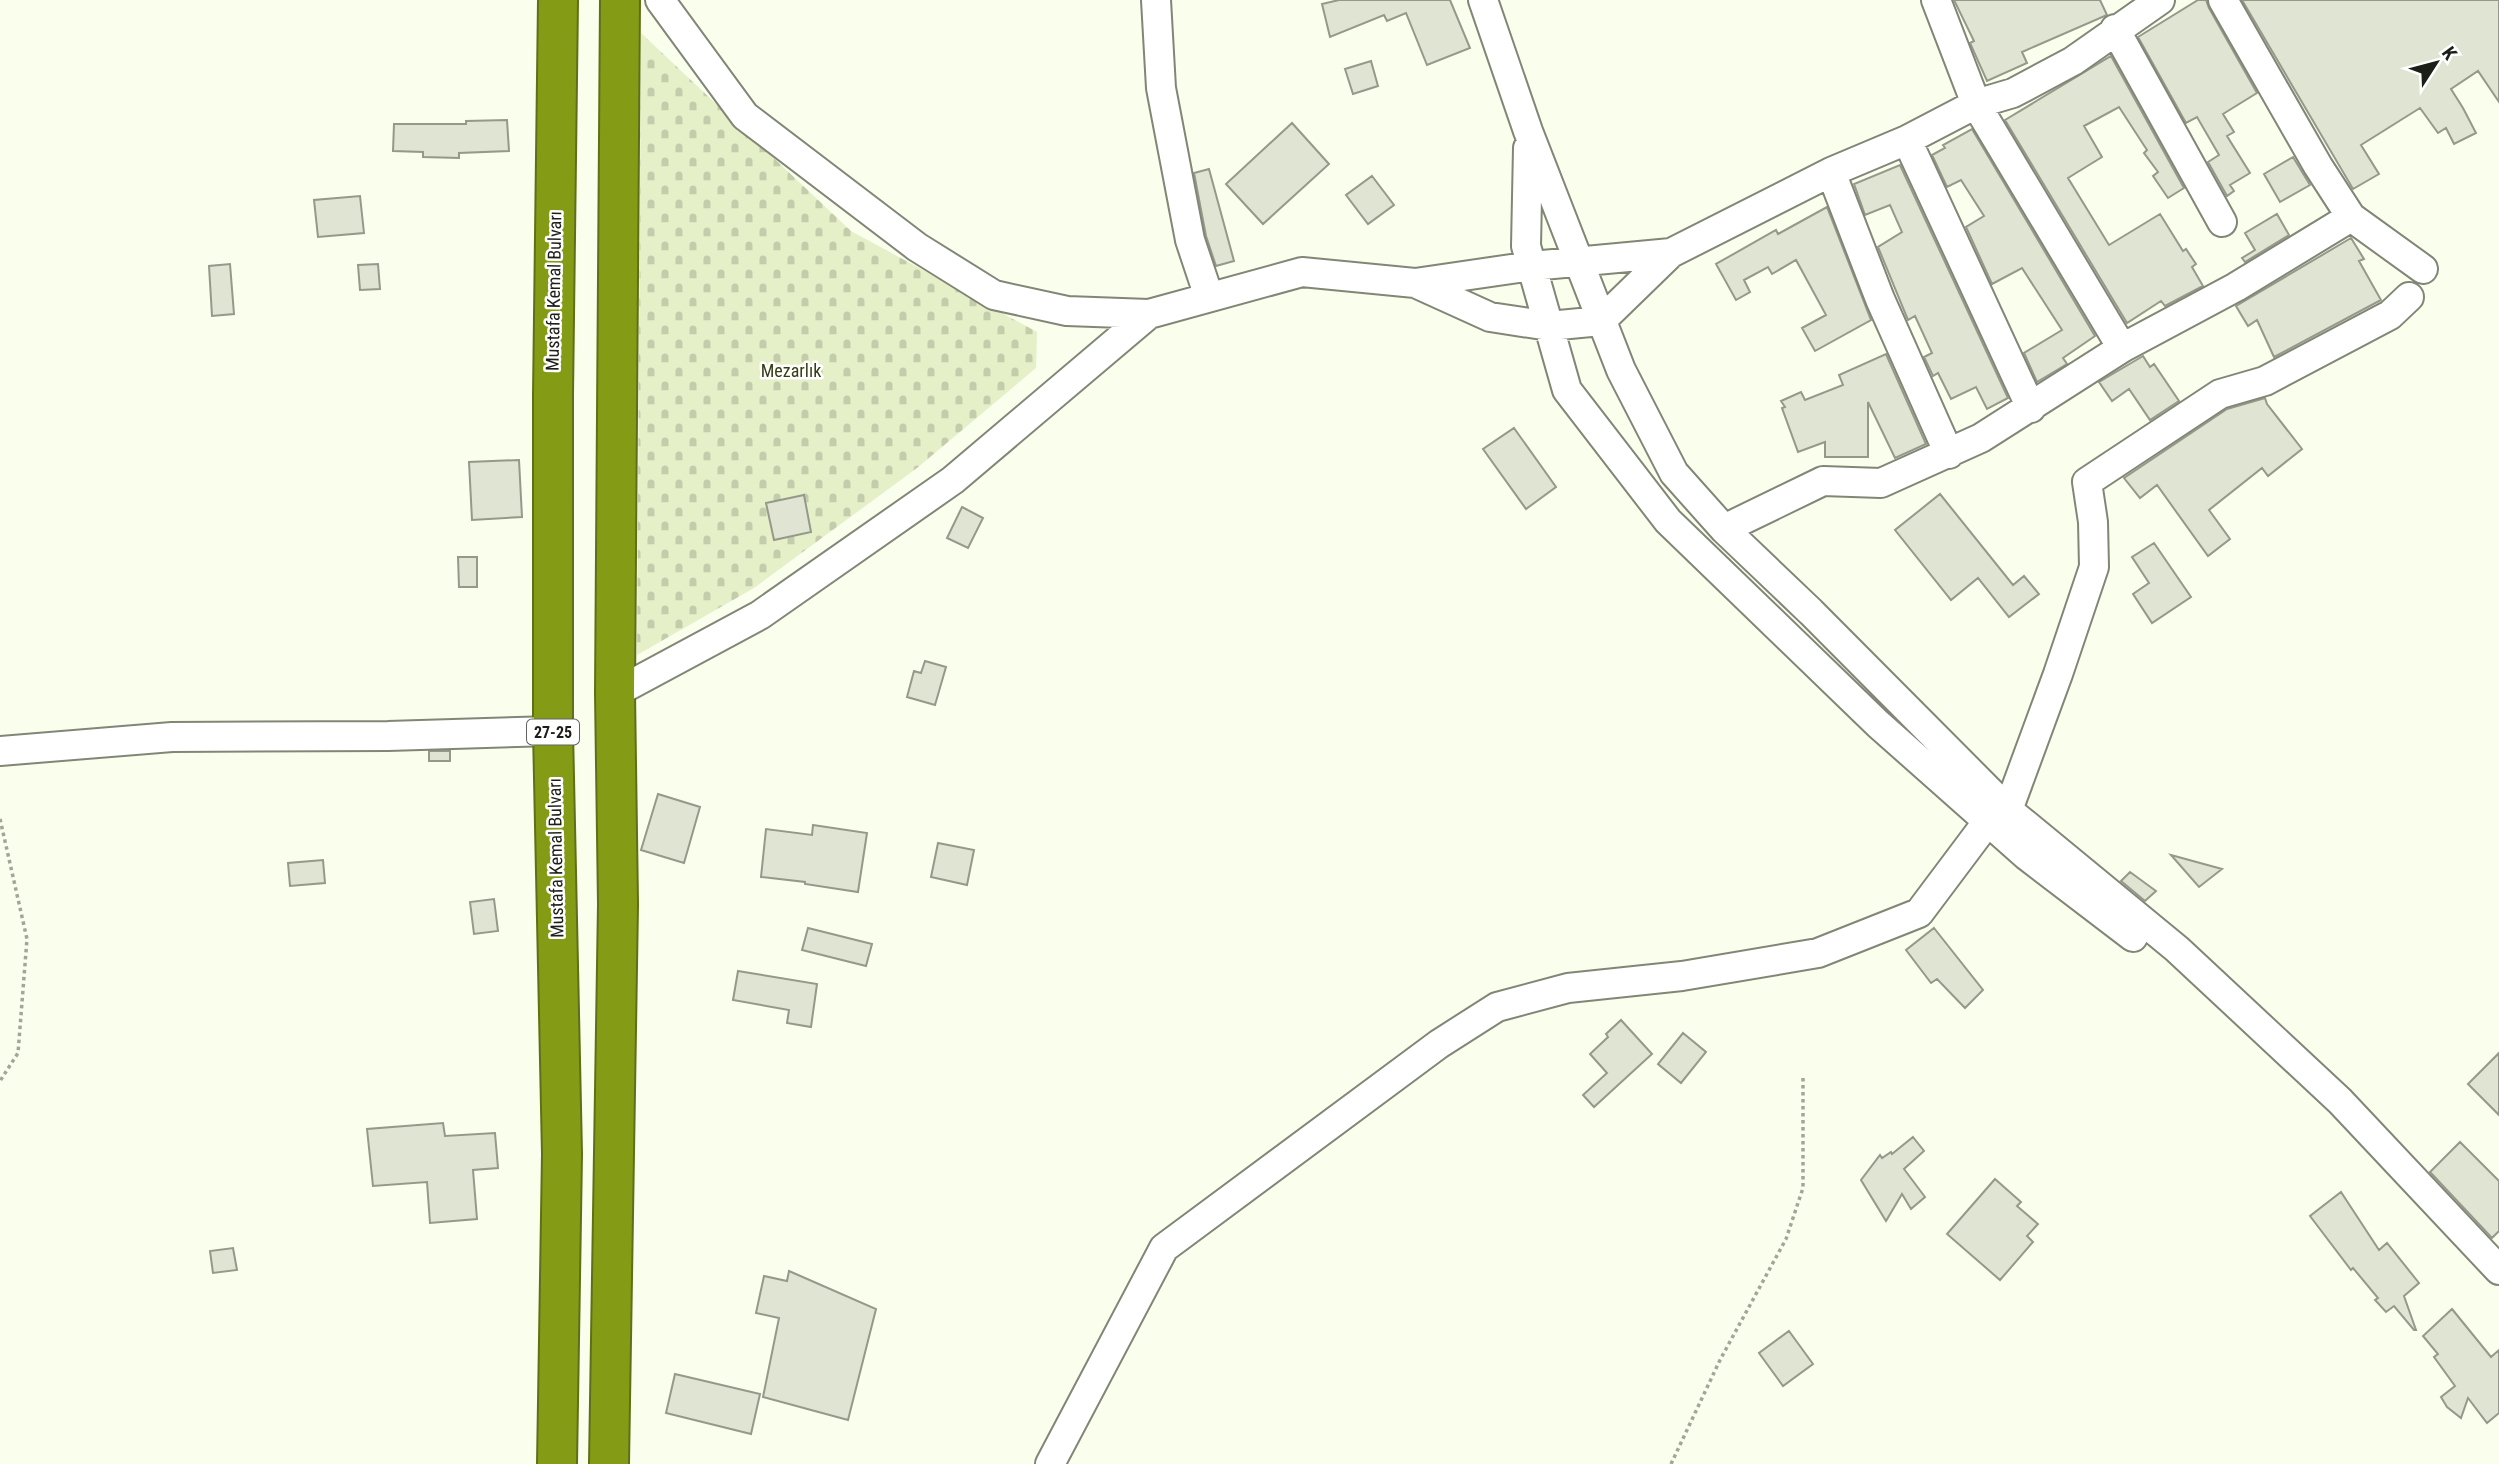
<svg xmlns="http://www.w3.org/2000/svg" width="2499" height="1464" viewBox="0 0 2499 1464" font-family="'Roboto Condensed',sans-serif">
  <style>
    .cemetery { fill: url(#cemetery-stones) }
    .building { fill: #dfe4d3; stroke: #949989; stroke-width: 2 }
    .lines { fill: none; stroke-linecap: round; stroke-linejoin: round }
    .minor-casing { stroke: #818676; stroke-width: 32 }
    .highway-casing { stroke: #606f17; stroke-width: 42 }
    .path { stroke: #a2a699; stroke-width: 3.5; stroke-dasharray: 3.5 3.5; stroke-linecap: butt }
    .minor { stroke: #fff; stroke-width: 28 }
    .highway { stroke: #849b16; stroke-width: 38 }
    .labels { text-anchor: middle; stroke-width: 5; stroke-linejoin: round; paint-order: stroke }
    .shield { fill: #fff; stroke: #60625d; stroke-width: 2 }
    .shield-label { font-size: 16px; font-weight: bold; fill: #1c1e18 }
    .street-label { font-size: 18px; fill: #1c1e18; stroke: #fff }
    .park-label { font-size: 18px; fill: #353e12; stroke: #fff }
  </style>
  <defs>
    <pattern id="cemetery-stones" width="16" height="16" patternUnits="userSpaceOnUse" patternTransform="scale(1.75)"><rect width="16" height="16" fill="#e5f0c8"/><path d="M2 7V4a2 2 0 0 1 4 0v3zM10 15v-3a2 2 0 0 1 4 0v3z" fill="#c4cdab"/></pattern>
  </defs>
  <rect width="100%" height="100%" fill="#f9feed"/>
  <path class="cemetery" d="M641,33l210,198 186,101 -1,36 -119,100 -163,120 -117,67z"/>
  <path class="building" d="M1339,0h111l20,48 -43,17 -21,-52 -19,8 -3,-6 -54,22 -8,-33z
    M1954,0h146l7,15 -85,37 5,11 -40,18 -17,-38 4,-2z
    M2198,0h8l3,8 48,85 -34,21 11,18 -7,4 23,37 -20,12 4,6 -7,5 -19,-34 11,-7 -22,-38 -11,6 -48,-86z
    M2242,0h257v102l-21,-31 -27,18 12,19 13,25 -22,11 -8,-16 -8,5 -18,-25 -59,37 18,29 -26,15z
    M2111,56l73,132 -16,10 -15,-22 5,-4 -14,-19 3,-3 -28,-43 -35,19 18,31 -34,21 41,67 51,-31 23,37 3,-2 10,15 -4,3 11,19 -38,20 -4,-5 -34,22 -122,-203z
    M1371,61l7,25 -25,8 -8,-25z
    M507,120l2,31 -50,2v5l-36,-1v-5l-30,-1 1,-27h72v-3z
    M1292,123l37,41 -66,60 -37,-40z
    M1972,129l123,207 -32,22 4,6 -30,18 -13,-29 38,-23 -40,-62 -30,16 -26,-57 18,-11 -23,-36 -14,7 -15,-32 13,-7 -2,-3z
    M2293,157l17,28 -30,17 -16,-28z
    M1900,165l108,233 -21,11 -11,-22 -25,12 -13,-26 -5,3 -9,-19 8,-4 -17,-37 -7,4 -30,-73 24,-15 -12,-27 -25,10 -11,-31z
    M1209,169l25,92 -18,5 -10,-30 -12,-63z
    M1372,176l22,29 -26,19 -22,-29z
    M360,196l4,37 -46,4 -4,-37z
    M1827,207l44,113 -56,31 -13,-23 24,-13 -30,-55 -24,14 -4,-7 -24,13 6,12 -14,8 -20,-36 60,-34 2,4z
    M2277,214l12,21 -44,27 -3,-4 13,-8 -10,-17z
    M2351,238l13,21 -5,2 22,39 -107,57 -17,-37 -9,6 -12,-20z
    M230,264l4,50 -22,2 -3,-50z
    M378,264l2,25 -20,1 -2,-25z
    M1886,354l40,90 -31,14 -27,-56v55h-43v-15l-27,10 -16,-44 3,-1 -4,-6 20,-9 4,8 38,-15 -4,-10z
    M2143,356l7,11 4,-3 25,37 -29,19 -21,-31 -17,12 -13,-19z
    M2265,398l2,6 35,45 -34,27 -6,-8 -53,42 21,29 -22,17 -51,-71 -17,13 -16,-20 103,-69z
    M1514,428l42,59 -30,22 -43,-60z
    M519,460l3,57 -50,3 -3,-58z
    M1940,494l73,91 11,-9 15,18 -30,23 -31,-39 -27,22 -56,-70z
    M804,495l7,37 -37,8 -8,-37z
    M962,507l21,11 -15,30 -21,-10z
    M2154,543l37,54 -39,26 -19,-29 16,-11 -17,-26z
    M458,557h19v30h-18z
    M925,661l21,6 -11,38 -28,-8 7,-26 7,2z
    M429,751h21v10h-21z
    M658,794l42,13 -16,56 -43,-13z
    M813,825l54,8 -9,59 -53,-8v-2l-44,-5 5,-48 46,6z
    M938,843l36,7 -7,35 -36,-8z
    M2171,855l51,14 -23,18z
    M323,860l2,23 -35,3 -2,-23z
    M2130,872l26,19 -11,10 -24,-20z
    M494,899l4,32 -24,3 -4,-32z
    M808,928l64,16 -6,22 -64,-16z
    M1934,928l49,62 -18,18 -28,-29 -6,4 -25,-33z
    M738,971l79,13 -6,43 -24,-4 2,-13 -56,-10z
    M1621,1020l31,34 -58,53 -11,-12 24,-22 -17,-19 18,-17 -2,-3z
    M1683,1033l23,19 -25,31 -23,-19z
    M2499,1053v62l-31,-31z
    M443,1123l2,13 50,-3 3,35 -25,2 4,49 -47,4 -3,-41 -54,4 -6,-57z
    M1913,1137l11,14 -20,18 21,28 -14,12 -9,-15 -16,27 -25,-41 19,-25 2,3 9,-6 1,2z
    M2460,1142l39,39v50l-7,7 -62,-66z
    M1995,1179l26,23 -4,4 21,18 -11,12 6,6 -33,38 -53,-46z
    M2341,1192l38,58 8,-7 32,40 -15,13 12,34h-2l-20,-24 -8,6 -11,-12 3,-2 -25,-30 -2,2 -41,-54z
    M233,1248l4,22 -24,3 -3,-22z
    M789,1271l87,38 -28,111 -85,-23 16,-79 -23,-5 8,-37 23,5z
    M2452,1309l39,48 8,-7v63l-12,10 -19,-25 -7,20 -14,-11 -6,-10 14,-11 -21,-29 4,-3 -15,-18z
    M1789,1331l24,33 -30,22 -24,-33z
    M675,1374l85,20 -9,40 -85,-21z"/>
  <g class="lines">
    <defs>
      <path id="minor" d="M660,0l85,116 172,131 77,48 73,16 82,3 153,-42 113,11 117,-17 139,-13
        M1156,0l5,88 29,152 19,57
        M1483,0l45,131 93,239 53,103 50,56 87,83 197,198 169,139 163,152 159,169
        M1936,0l40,104 146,244
        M2223,0l95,166 33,51 72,52
        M2115,29l107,193
        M1907,140l124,268
        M1528,148l-2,98 41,144 101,131 210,203 149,132 106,81
        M1831,172l49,127 69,155
        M1415,283l75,34 59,9 52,-5 70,-68 160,-81 76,-32 69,-36 37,-11 60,-32 87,-61
        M1724,529l99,-48 58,2 100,-45 141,-90 114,-61 115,-70
        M615,693l145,-78 193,-135 196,-166
        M0,751l172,-14 216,-1 165,-5
        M2008,810l50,-136 36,-107 -1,-45 -6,-40 133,-88 45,-13 125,-66 19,-18
        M1050,1464l114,-216 275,-204 58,-37 71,-19 114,-12 136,-23 101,-40 69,-92"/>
      <path id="highway" d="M557,1464l5,-310 -9,-423v-336l5,-395
        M609,1464l9,-560 -3,-211 5,-693"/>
    </defs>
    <use href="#minor" class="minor-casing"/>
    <use href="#highway" class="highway-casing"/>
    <path class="path" d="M0,819l27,120 -9,114 -18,28
      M1671,1464l49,-104 66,-121 17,-51v-113"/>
    <use href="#minor" class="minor"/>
    <use href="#highway" class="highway"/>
  </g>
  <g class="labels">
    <rect class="shield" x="527" y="719.5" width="52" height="25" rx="5"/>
    <g class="shield-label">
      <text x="553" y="738">27-25</text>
    </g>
    <g class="street-label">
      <text transform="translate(554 291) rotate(-89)" y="6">Mustafa Kemal Bulvarı</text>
      <text transform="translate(556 858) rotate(-91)" y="6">Mustafa Kemal Bulvarı</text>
    </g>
    <g class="park-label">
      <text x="791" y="377">Mezarlık</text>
    </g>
  </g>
  <g transform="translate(2436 63) rotate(54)" stroke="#ffffff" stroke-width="5" paint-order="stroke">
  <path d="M0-5L12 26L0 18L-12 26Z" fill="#1c1e18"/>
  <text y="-10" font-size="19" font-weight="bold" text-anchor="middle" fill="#1c1e18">K</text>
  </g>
</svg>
